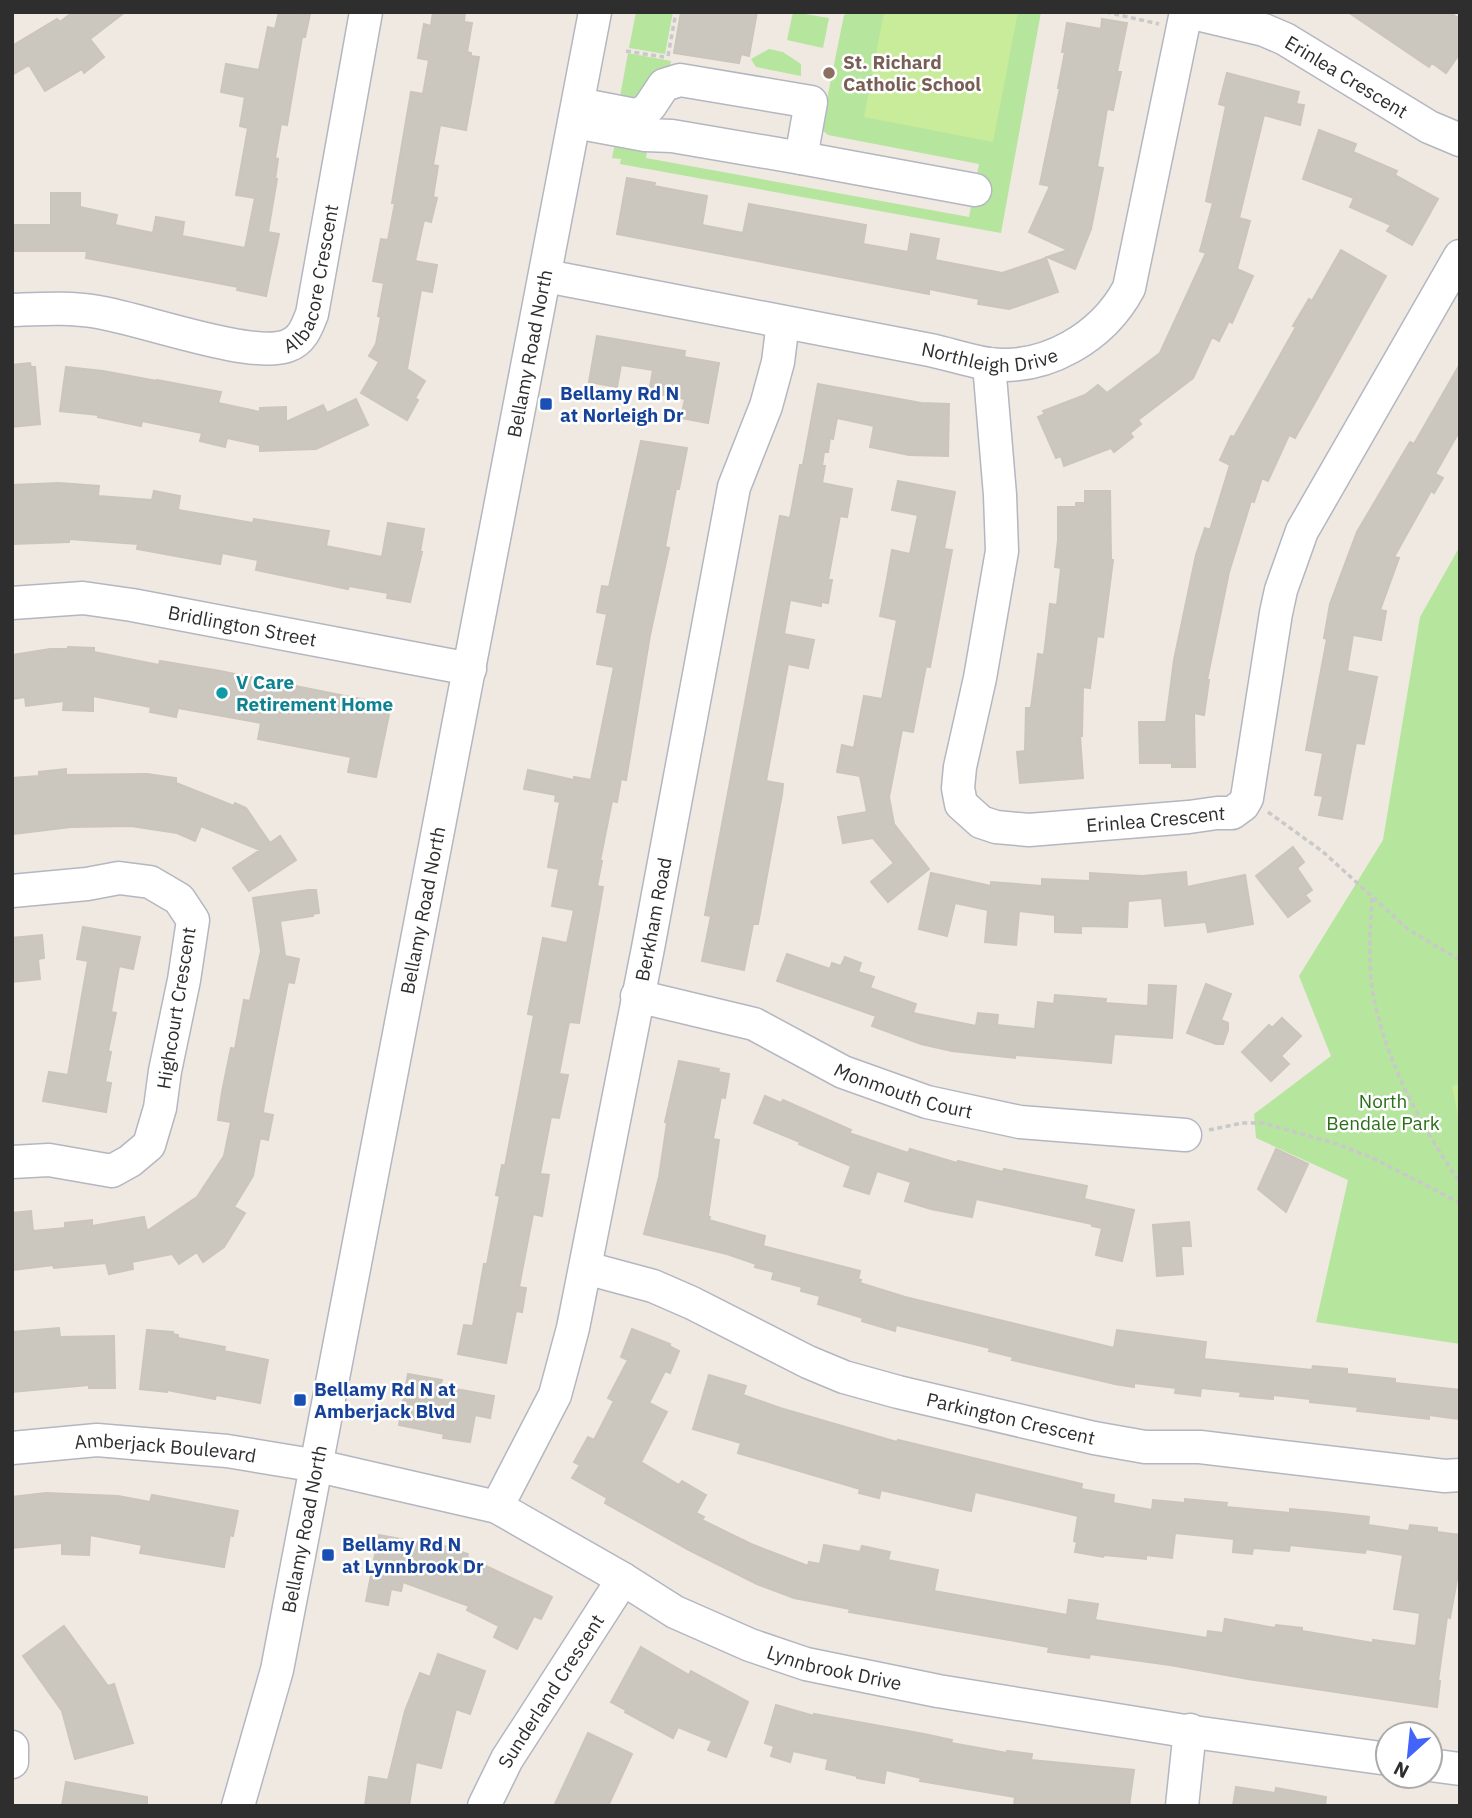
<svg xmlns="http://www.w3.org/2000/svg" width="1472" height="1818" viewBox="0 0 1472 1818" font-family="'IBM Plex Sans',sans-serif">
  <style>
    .green { fill: #b6e59e }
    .pitch { fill: #c9ec9a }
    .building { fill: #cbc7bf; stroke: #cbc5ba; stroke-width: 2 }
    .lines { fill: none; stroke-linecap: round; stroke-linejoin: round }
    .minor-casing { stroke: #b4b7c1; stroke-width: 35 }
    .path { stroke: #c9c9c9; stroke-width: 3.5; stroke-dasharray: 5 3.5; stroke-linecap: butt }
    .minor { stroke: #fff; stroke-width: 32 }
    .education-dot { fill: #8d6e63; stroke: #fff; stroke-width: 2.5 }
    .transit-dot { fill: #1a4fb4; stroke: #fff; stroke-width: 2.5 }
    .culture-dot { fill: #0f9aa8; stroke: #fff; stroke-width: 2.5 }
    .labels { text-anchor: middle; stroke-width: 5; stroke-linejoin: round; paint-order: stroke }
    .education-label { font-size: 19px; font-weight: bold; fill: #785e54; stroke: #fff; text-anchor: start }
    .street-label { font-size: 19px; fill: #2e2e2e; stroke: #fff }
    .transit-label { font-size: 19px; font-weight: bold; fill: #164399; stroke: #fff; text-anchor: start }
    .culture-label { font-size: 19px; font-weight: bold; fill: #0d838f; stroke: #fff; text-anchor: start }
    .park-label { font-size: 19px; fill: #2c6e1b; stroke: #fff }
  </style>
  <rect width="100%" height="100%" fill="#efe9e1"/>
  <path class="green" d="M636,12h37l-8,42 -36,-6z
    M793,12l36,6 -6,30 -36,-8z
    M850,12h191l-40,221 -381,-69 1,-5 -9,-1 5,-24 32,6 -3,18 323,59 10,-53 -151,-29 -7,-6 23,-114z
    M769,49l14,3 18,12v12l-45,-9 -5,-8z
    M628,53l43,8 -2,8 -29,32 -21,1z
    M1460,546v798l-144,-22 32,-142 -92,-42 -2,-24 77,-58 -32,-80 84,-136 37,-223z"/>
  <path class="pitch" d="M884,12h134l-25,130 -129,-25z
    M1460,1084v42l-8,-40z"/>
  <path class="building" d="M73,12h52l-35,27 14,18 -20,16 -2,-4 -37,22 -16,-26 -17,10v-29l45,-27 3,3z
    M279,12l31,2 -5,23h-3l-15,88 -6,-1 -6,34 3,1 -3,20h2l-9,53 11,2 -13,62 -29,-6 1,-3 -152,-29 1,-7h-75v-26h39v-32h29v14l37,8 -2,10 38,8 3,-16 28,5 -2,14 63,12 10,-50 -19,-3 12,-67 -8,-2 5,-29 -24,-5 5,-28 33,6 9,-43 7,2z
    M433,12h32l-1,10 8,1 -5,29 4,1v3l8,1 -13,73 -26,-5 -7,40 5,1 -5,31 4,1 -6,24 -7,-2 -9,41 22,4 -5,27 -11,-2 -14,79 18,12 -10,17 3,2 -11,20 -46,-27 18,-31 -10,-6 7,-12 5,-27 -3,-1 6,-33 -11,-2 8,-42 7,1 7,-37h-3l19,-111 12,2 6,-34 -11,-2 6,-34 7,2z
    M681,12h76l-8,44 -8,-2 -2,9 -65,-10z
    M1348,12h101l11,7v34l-14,20 -14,-10 -3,4z
    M1102,19l25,4 -10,49h4l-8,38 -6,-1 -10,58 6,1 -12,61 -16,40 -28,-12 21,-7 -39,-18 21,-46 -10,-2 20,-96h-2l7,-36h-3l5,-29 34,6z
    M1227,73l72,19 -3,12 8,1 -4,20 -36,-10 -25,103 11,3 -13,48 16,7 -21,47 -3,-2 -10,20 -7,-4 -19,41 -55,42 3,4 -11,9 3,4 -19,15 -3,-4 -47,18 -3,-10 -5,2 -18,-41 7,-3 -2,-3 42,-16 13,-10 9,8 53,-40 46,-100 -6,-2 13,-48 -7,-2 20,-95 -7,-2z
    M1319,130l37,14 -3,8 44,19 -2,4 43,24 -26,46 -25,-14 4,-6 -41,-18 4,-9 -51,-19z
    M627,178l28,5 -1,3 53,10 -5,29 41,8 6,-29 117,21 -3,19 45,8 3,-18 28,5 -4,21 67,13 44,-15 12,34 -49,17 -31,-5 1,-5 -50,-10v5l-312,-60z
    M1341,250l45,26 -91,162 -6,-3 -21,46 -6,-3 -8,24 -3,-1 -22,71 -22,108h2l-5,35 -10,-2 1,54h-23v-4h-32l-1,-41h27l8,-62 22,-105 9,-27 5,2 20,-65 -10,-5 11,-24 3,1 62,-110 -3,-1 16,-27 3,2z
    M597,336l88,15 -1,6 35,6 -11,60 -27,-5 4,-19 -36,-7 4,-22 -32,-5 -4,22 -28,-5z
    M30,363l1,4h4l5,57 -28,3v-62z
    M1460,364v66l-25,44 8,4 -9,15 -3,-2 -37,66 5,1 -19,52 6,1 -5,29 -28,-5 -6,36 30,6 -13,67 -8,-1 -14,76 -23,-4 4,-19 -8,-1 8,-42 -17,-3 21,-111 -3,-1 6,-34 27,-72 53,-90 4,2z
    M66,367l37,4 54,10v-1l64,12 -3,11 42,9v-4l26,-1v15l37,-17 4,8 29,-14 12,26 -52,24 -56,2v-6l-33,-7 -2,9 -25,-6 2,-8 -60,-12 -1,5 -43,-9 1,-2 -39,-4z
    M818,384l103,19 28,1 -1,52 -39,-1 -39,-8 4,-21 -37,-8 -4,21 -3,-1 -2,14h-4l-2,14h3l-3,17 30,6 -5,28 -7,-1 -12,64h4l-4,23 -7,-1v4l-31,-6 -6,34 30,6 -6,28 -20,-4 -22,117 17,3 -1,10 -24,130h-5l-9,46 -42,-9 9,-45 -6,-1 75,-399 10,2 10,-53h3z
    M641,441l46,7 -8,41h-3l-11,58 4,1 -19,87 -24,145 -5,-1 -4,23 -5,-1 -12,60h2l-5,25 6,1 -24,136 -10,-1 -10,52 9,1 -9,43 -8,-1 -11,57 9,1 -7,41 -9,-2 -14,73 7,1 -4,24 -6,-1 -10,52 -48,-9 6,-29 9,1 11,-62h3l13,-68 -4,-1 6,-30 3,1 29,-151 -6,-1 15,-76 24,5 7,-33 -22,-4 7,-37 -11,-2 12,-65 -5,-1 1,-6 -32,-6 4,-19 46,10v-3l17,3 23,-113 -17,-3 10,-50 -10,-2 5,-26 7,1z
    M898,481l57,11 -11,57 8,1 -22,117 -4,-1 -13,66 -11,-2 -13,67 5,27 35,45 -41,33 -17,-20 23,-19 -21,-25 -30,5 -5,-26 29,-5 -7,-36 -23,-4 5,-27 12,3 10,-52 18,3 15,-79 -17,-4 7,-37 5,-29 18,4 8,-39 -26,-5z
    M59,483l40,3 -1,10 54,4 2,-9 26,5 -2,14 75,13 1,-4 75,12 -3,15 56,11 6,-34 36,6 -4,23h2l-12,50 -23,-4 1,-5 -39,-7 -1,3 -92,-19 2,-10 -36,-7 -2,11 -83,-15 1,-5 -69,-5v3l-57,2v-59z
    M1085,491h25l1,69h2l-10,77 -6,-1 -7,52 -7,-1 -1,49h-2l3,42 -63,5 -3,-31 8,-1 1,-43h5l7,-54 6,1 6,-51 7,1 4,-37 -6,-1 3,-27v-33h18v-4h9z
    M68,647l26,1v4l65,13 1,-4 60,10 171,34 -15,72 -28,-5 3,-15 -93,-18 3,-16 -83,-15 -2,9 -26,-5 1,-5 -58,-11v15l-30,-1 1,-9 -38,5 -1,-9 -13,2v-44l38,-6h18z
    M66,769v6l81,-1 29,4v5l58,23 1,-3 11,5 24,35 10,-7 16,24 -47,31 -16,-23 27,-18 -59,-24 -6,15 -18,-8 -46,-7 -60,1 -59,7v-56l27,-2v-4z
    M1293,847l11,15 -7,6 15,22 -7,5 5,6 -22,16 -32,-41z
    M1186,872l1,15 58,-12 8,49 -45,8 -2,-10 -41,4 -3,-28 -34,3 -1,26 -46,-1v7l-26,-1v-17l-36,-4 -3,34 -31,-3 3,-32 -33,-7 -8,33 -28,-7 12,-56 60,13v-4l51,4v-7l48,2v-8l52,3z
    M309,890h7l3,23 -6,1v2l-33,5 5,35 14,3 -5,24 -6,-1 -24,123 -1,8 10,2 -5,25 -8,-2 -7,38 -19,31 11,6 -21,34 -21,15 -6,-10 -18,12 -7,-10 -40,8 1,7 -24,5 -3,-11 -52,5 -1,-3 -41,5v-57l19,-2 2,20 32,-3v-5l27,-3v6l52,-9 3,14 50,-34 27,-41 7,-34 -13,-2 4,-28 9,-44 4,1 9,-49 6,1 11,-50 -8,-53z
    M83,927l57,10 -7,32 -14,-3 -8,46 5,1 -8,38 3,1 -6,30 6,1 -5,29 -63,-11 6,-29 19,3 20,-114 -11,-2z
    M42,935l2,23 -6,1 2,20 -28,3v-44z
    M787,954l43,15 2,-6 9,3 4,-9 16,6 -3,9 16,5 -4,11 46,16 -3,9 63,13 2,-13 20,2 -1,10 38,4 3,-27 16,2 1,-9 51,4 -1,4 43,3 1,-21 27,1 -4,52 -58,-4 -3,29 -96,-8v3l-63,-7 -31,-7 -49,-18 4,-10 -99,-35z
    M1206,984l25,10 -10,26 7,3v7l-5,14h-7l-29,-11z
    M1282,1018l19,18 -20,20 8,8 -18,17 -29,-29 27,-27 3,3z
    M679,1061l40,8 -1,3 11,2 -4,24 -4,-1 -8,42 6,1 -11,76 2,1 -1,3 56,16 -2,10 97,25 -2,8 3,1 -1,3 45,14 209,51 3,-18 89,12 -2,17 108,11 1,-4 34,3v5l48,5v4l65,7v29l-31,-4v4l-72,-8 1,-4 -48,-5v-3l-37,-4v4l-33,-3 1,-4 -40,-4 -1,8 -25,-3 1,-5 -42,-5v4l-19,-3 -103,-24 1,-3 -24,-6 1,-3 -94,-23 -1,6 -33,-10 1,-3 -45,-14 2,-8 -19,-5 1,-4 -30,-8 2,-7 -19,-5 1,-3 -29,-10 -83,-20 15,-57 8,-54 -2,-1z
    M765,1096l16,7 2,-3 68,30 -2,3 59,20 2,-4 47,14 1,-2 45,11 1,-3 83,17 -3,13 50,11 -12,51 -26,-6 6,-27 -10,-2v-2l-116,-25 -4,18 -41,-8 -26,-8 6,-19 -34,-11 -8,23 -25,-8 7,-20 -52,-22 1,-2 -46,-19z
    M1276,1149l32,15 -22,48 -28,-23z
    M1189,1222l2,24h-10l2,28 -26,2 -4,-51z
    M59,1328l1,9 54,-1 1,52h-26v-3l-77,7v-60z
    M632,1329l38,15 -1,2 10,5 -9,22 -5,-2 -16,32 18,9 -26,50 38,23 3,-4 24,14 -10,18 8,4 -2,3 49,24 57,22 1,-4 11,2 4,-19 36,7 2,-6 28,6 -2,8 50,10 -4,21 133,24 2,-15 29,4 -3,16 112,18 1,-7 15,2 2,-14 50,9 1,-3 26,3v3l71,12v-3l43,6 4,-33 -26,-4 9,-54 -37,-6 -1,4 -75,-8 -1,6 -36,-3 -1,6 -19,-2 1,-13 -59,-6 -3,25 -26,-3v4l-42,-4 -1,2 -28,-5 2,-10 -3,-1 4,-25 -103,-24 -4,19 -90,-21 -2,8 -20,-5 1,-4 -122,-36 3,-10 -48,-14 16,-54 37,11 -3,9 37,13 117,34 1,-2 184,44 -1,5 33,6 -1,8 39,7 1,-10 32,3v-4l42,4 -1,4 64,6v-4l35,3 44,5 -1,8 41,6 1,-6 27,3v4l23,3v28l-10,55 -3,-1 -9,64h2l-3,26 -189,-28 -78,-14 -80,-11 -1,4 -41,-6 1,-5 -200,-35 1,-3 -56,-11 -37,-14 -68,-34 -84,-47 2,-5 -35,-20 8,-13 -6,-3 14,-25 6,3 20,-39 -6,-3 20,-38 -7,-3z
    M147,1330l26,2v2l5,1v3l47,9 -1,4 44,9 -8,43 -44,-8 -1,4 -48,-9v2l-27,-3z
    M408,1374l34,6 -2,6 54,10 -4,22 -15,-3 -5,27 -27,-4 1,-4 -45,-9z
    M46,1493l72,3 32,6 2,-7 86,16 -5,25 -3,-1 -6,32 -84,-14 2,-8 -52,-10 -1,20 -27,-1v-11l-50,5v-51z
    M379,1535l48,9 1,-4 40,14 -1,3 85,40 -11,22 -7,-3 -17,33 -23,-12 5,-11 -32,-16 2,-4 -66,-24 -2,9 -10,-2 -3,16 -22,-4z
    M64,1626l44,60 6,-2 19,59 -58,16 -13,-48 -39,-55z
    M641,1647l48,28 2,-4 57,31 -22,55 -18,-7 4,-9 -34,-14 -5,11 -48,-26 1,-2 -15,-8z
    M438,1654l47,17 -15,43 -14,-5 -15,59 -25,-6 -7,44h-44l4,-29 19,3 17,-69 15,-38 10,4z
    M776,1705l38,11v-2l110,20 28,6 -1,3 56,10v-2l25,3 -1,6 103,10 -5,36h-115l1,-9 -95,-16 1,-3 -35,-8 -2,13 -27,-5v-2l-31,-7 2,-10 -35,-8 -3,11 -19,-6 3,-10 -9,-3z
    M588,1733l44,21 -24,52h-54z
    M66,1782l81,15v9h-85z
    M1236,1787l39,6 1,-5 50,9 -1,9h-92z"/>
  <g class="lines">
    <defs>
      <g id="minor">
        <path id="s1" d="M1188,12l76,18 21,9 144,88 31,13"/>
        <path d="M575,122l70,13 27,1 129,22 10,-56 -131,-22 -16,5 -14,21 -6,6 -9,3 -57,-11"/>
        <path d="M801,158l174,32"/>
        <path id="s2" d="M546,276l384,74c19,4 39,11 59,14 57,7 114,-27 140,-76l57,-276"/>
        <path id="s3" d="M12,310c29,-1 57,-3 86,2 44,7 152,47 189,34 15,-5 20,-19 25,-32l54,-302"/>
        <path id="s4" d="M989,364l11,131 2,56 -22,127 -20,89 -2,21 3,16 20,18 15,5 33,3 160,-13 28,-4h15l11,-8 4,-7 29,-185 5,-23 21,-59 158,-275"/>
        <path id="s5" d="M12,603l71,-5 49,7 338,64"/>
        <path d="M12,891l75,-7 32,-6 31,4 29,17 14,21 -9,60 -19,91 -5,37 -11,37 -19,16 -18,10 -63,-11 -37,2"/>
        <path id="s6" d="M637,996l117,28 89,48 84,30 93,20 165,13"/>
        <path id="s7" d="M586,1268l67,18 39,17 116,59 36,15 54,15 196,46 51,9h55l245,29 15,-1"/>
        <path id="s8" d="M12,1448l85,-8 130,11 91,15 179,41 126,72 52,33 75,33 56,19 132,27 241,39 209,29"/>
        <path id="s9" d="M497,1507l58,-112 18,-67 75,-380 86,-461 32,-81 12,-44 5,-40"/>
        <path d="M12,1747v15"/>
        <path d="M1430,1765l30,4"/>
        <path id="s10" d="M238,1806l39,-136 318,-1658"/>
        <path id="s11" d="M484,1806l23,-47 116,-180"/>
        <path d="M1182,1806l8,-76"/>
      </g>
    </defs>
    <use href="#minor" class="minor-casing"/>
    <path class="path" d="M1106,12l53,12
      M626,51l38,6
      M668,56l8,-44
      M1268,812l54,39 87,79 51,30
      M1372,898c-2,32 -4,64 1,96 13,69 48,131 87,189
      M1209,1130l33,-7h21l71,20 39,15 87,45"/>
    <use href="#minor" class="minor"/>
  </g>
  <circle class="education-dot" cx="829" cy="73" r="7"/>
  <g class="transit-dot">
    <rect x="539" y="397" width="14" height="14" rx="3.5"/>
    <rect x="293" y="1393" width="14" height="14" rx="3.5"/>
    <rect x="321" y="1548" width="14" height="14" rx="3.5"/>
  </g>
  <circle class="culture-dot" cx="222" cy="693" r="7"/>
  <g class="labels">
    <g class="education-label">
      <text x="843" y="69">St. Richard<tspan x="843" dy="22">Catholic School</tspan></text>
    </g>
    <g class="street-label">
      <text dy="7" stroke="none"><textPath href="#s1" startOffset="173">Erinlea Crescent</textPath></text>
      <text dy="7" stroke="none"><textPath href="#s3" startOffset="355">Albacore Crescent</textPath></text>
      <text dy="7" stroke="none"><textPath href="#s2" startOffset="452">Northleigh Drive</textPath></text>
      <text dy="7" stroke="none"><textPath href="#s10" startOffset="1482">Bellamy Road North</textPath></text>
      <text dy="7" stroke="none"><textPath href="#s5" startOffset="233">Bridlington Street</textPath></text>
      <text dy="7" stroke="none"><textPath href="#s4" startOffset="648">Erinlea Crescent</textPath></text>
      <text dy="7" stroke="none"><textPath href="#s10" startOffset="915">Bellamy Road North</textPath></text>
      <text dy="7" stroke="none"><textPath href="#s9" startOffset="612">Berkham Road</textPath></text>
      <text transform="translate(176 1008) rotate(-81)" y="7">Highcourt Crescent</text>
      <text dy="7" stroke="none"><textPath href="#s6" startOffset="285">Monmouth Court</textPath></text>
      <text dy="7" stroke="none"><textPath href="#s7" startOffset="453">Parkington Crescent</textPath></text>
      <text dy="7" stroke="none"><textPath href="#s8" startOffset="154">Amberjack Boulevard</textPath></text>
      <text dy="7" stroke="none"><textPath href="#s10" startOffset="285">Bellamy Road North</textPath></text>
      <text dy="7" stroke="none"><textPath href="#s8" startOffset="868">Lynnbrook Drive</textPath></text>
      <text dy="7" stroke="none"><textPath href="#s11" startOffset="133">Sunderland Crescent</textPath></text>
    </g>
    <g class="transit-label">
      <text x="560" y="400">Bellamy Rd N<tspan x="560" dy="22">at Norleigh Dr</tspan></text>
      <text x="314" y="1396">Bellamy Rd N at<tspan x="314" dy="22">Amberjack Blvd</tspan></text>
      <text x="342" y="1551">Bellamy Rd N<tspan x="342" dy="22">at Lynnbrook Dr</tspan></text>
    </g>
    <g class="culture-label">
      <text x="236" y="689">V Care<tspan x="236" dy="22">Retirement Home</tspan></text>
    </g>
    <g class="park-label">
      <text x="1383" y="1108">North<tspan x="1383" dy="22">Bendale Park</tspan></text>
    </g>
  </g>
  <rect width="1472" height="1818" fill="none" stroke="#2e2e2e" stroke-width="28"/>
  <g transform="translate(1409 1755) rotate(207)"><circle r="33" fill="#ffffff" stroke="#ababab" stroke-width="2"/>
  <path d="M0-5L12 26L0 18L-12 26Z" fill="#4264fb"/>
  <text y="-10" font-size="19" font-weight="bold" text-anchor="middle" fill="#2e2e2e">N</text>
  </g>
</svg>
